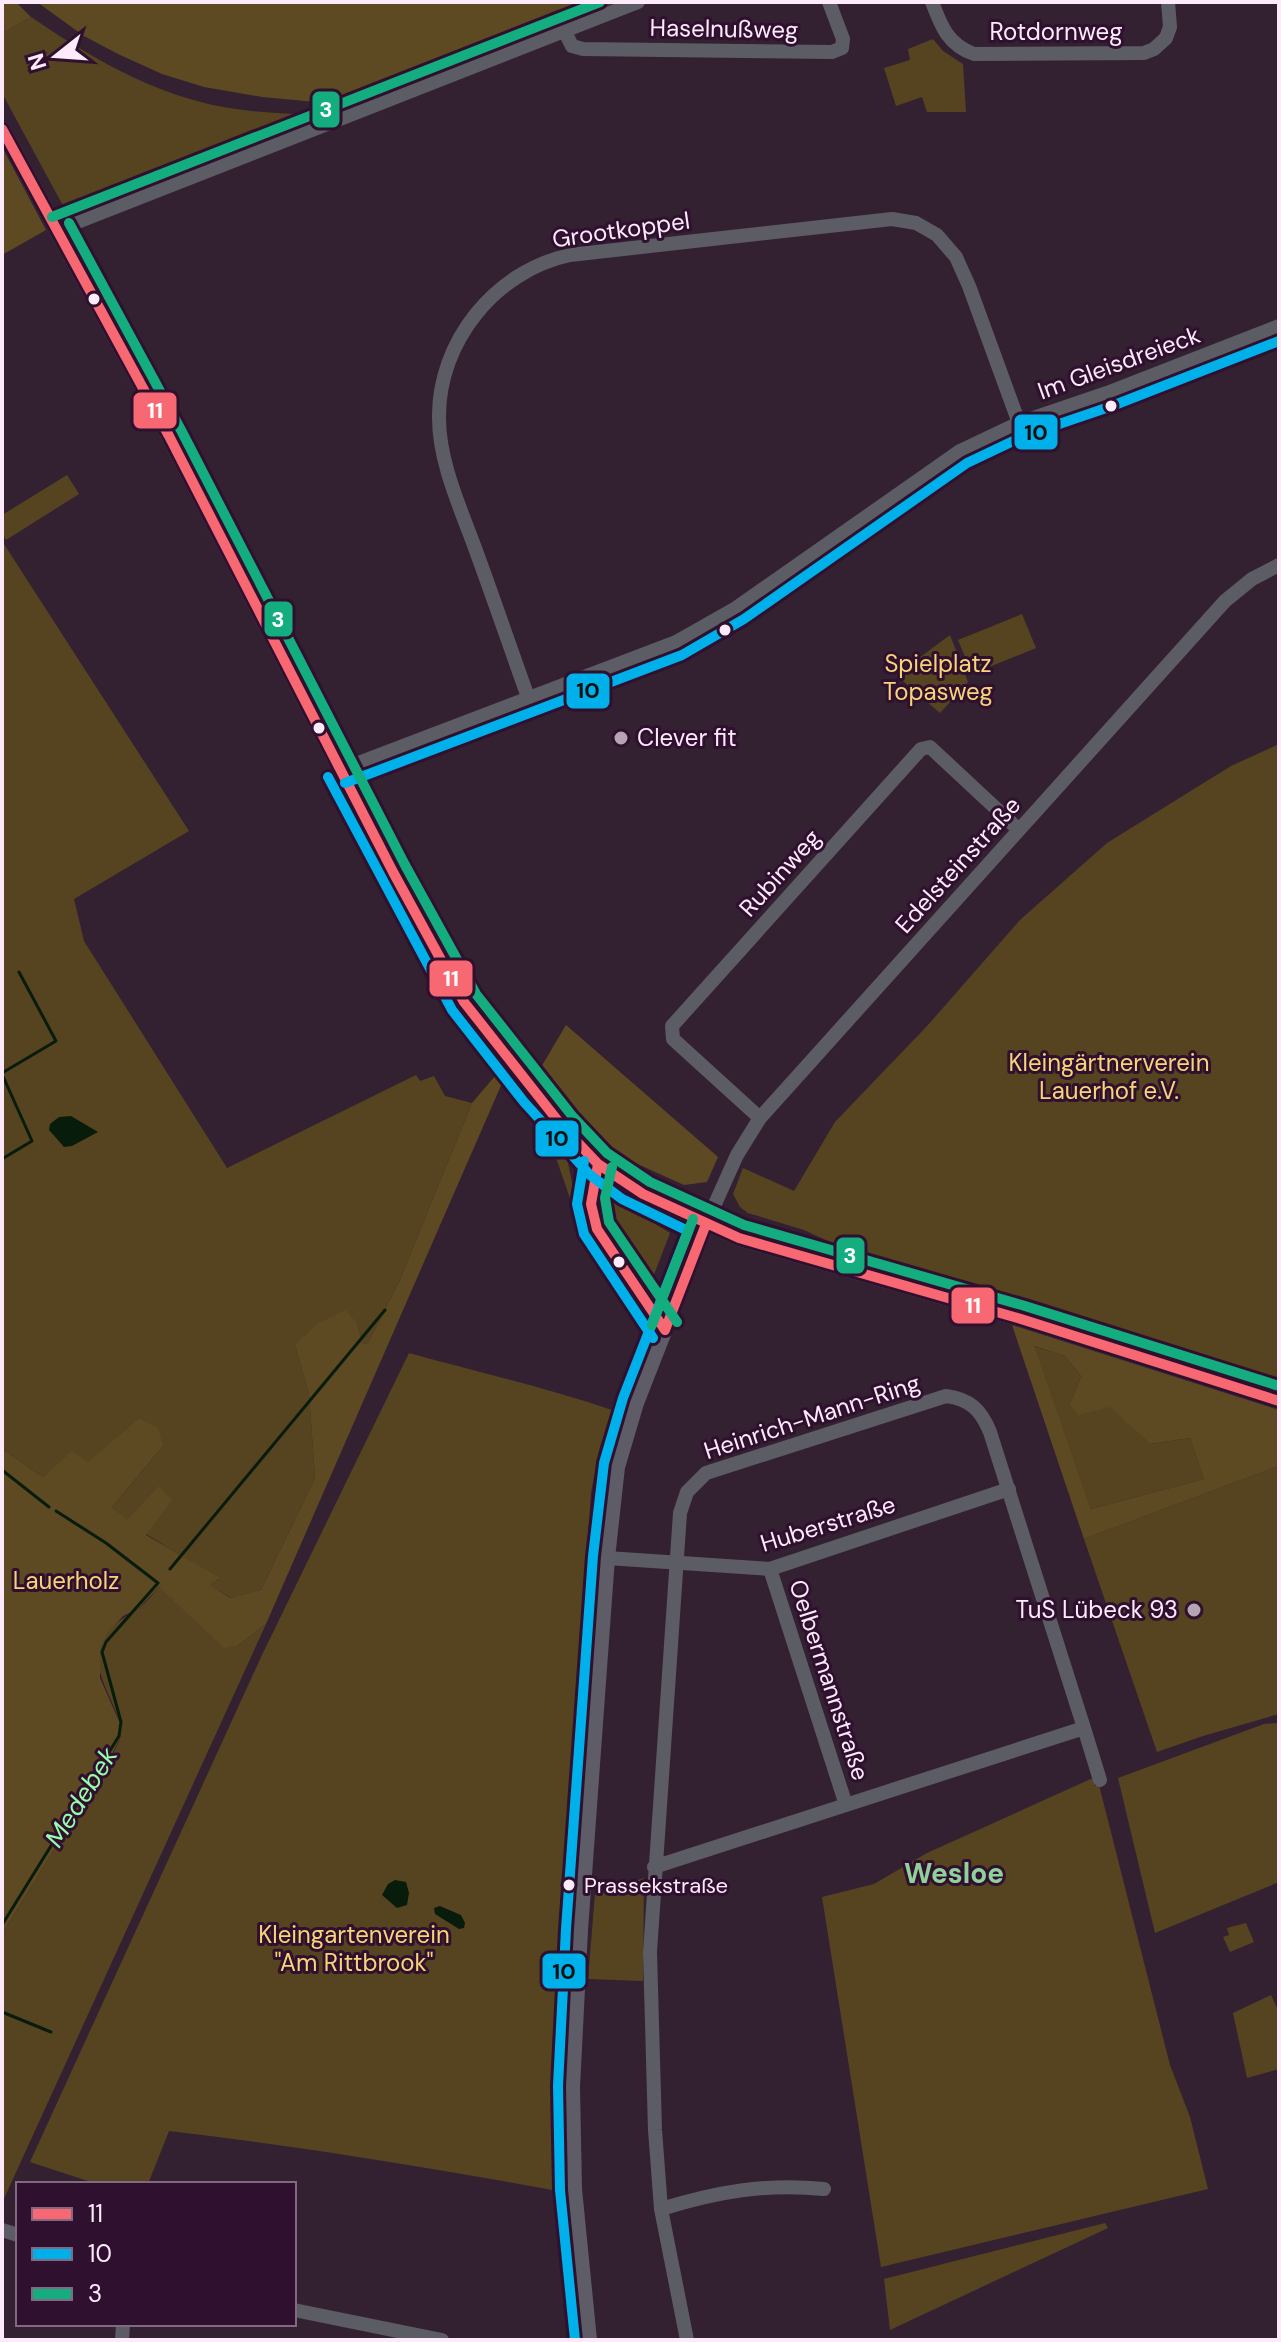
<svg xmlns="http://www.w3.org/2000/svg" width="1281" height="2342" viewBox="0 0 1281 2342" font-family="'DM Sans',sans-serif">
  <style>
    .green { fill: #564421 }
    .forest { fill: #5d4a22; fill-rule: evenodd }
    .water { fill: #081c0c }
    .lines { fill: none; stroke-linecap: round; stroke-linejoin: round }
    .stream { stroke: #081c0c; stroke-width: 3 }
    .minor { stroke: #5c5c64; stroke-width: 14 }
    .major { stroke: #5e5c67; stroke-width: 16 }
    .bus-1-casing { stroke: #30102f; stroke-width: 16 }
    .bus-2-casing { stroke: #30102f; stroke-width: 16 }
    .bus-3-casing { stroke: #30102f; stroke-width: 16 }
    .bus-1 { stroke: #f86872; stroke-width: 10 }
    .bus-2 { stroke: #00b0ea; stroke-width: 10 }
    .bus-3 { stroke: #13ad7f; stroke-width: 10 }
    .bus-dot { fill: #fdebfb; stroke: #30102f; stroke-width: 3 }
    .poi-dot { fill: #b6a4b5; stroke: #30102f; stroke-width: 3 }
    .labels { text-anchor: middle; stroke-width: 6; stroke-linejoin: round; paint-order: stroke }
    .bus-label { font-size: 22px; fill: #fdebfb; stroke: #30102f; text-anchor: start }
    .street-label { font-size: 24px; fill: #fdebfb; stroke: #30102f }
    .park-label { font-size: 24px; fill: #f8d478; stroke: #30102f }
    .poi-label { font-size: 24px; fill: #fdebfb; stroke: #30102f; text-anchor: start }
    .water-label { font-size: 26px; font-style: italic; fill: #98fca9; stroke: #30102f }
    .quarter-label { font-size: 28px; font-weight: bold; fill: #90d09a; stroke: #30102f }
    .line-badge { stroke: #30102f; stroke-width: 3 }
    .badge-label { font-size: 22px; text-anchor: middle; font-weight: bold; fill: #fff }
    .pale-badge-label { font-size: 22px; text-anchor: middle; font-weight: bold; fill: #111 }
  </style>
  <rect width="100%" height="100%" fill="#332132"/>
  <path class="green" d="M31,17c52,35 106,68 166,84 38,11 79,12 118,14l2,7 -245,93 -5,-2 -65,-120v-60z
    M933,39l10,12 20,13 3,48h-39l-5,-15 -26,9 -12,-38 26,-8 -2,-11z
    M67,475l12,19 -73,46 -4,-7v-18z
    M2,541l187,290 -115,68 10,42 143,227 189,-93 4,6 14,-5 11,20 27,7 -73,179 -31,61 -5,1 -6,-21 -62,22 14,49 6,84 -54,112 -30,8 -22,-13 10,-6 -73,-45 11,-47 -30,34 -15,-14 51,-61 -24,-28 -51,45 -16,-11 -29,25 -41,-28z
    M1022,614l14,34 -64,26 -14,-34z
    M950,635l18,47 -28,31 -44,-38z
    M1279,744v644l-191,-59 -258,-87 -26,-12 -56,-17 -8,-6 -7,-13 10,-26 51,23 41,-69 93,-97 92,-105 87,-77 124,-77z
    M558,1140l9,18 12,59 -4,-4 -23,-67z
    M610,1195l60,38 -20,52 -7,-3 -46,-68 2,-14z
    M1033,1346l32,10 16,20 -11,28 41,3 39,37 40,-6 14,41 -113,30z
    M409,1353c68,19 136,34 203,57l-13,40 -8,43 -40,593 7,105c-130,-24 -259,-45 -389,-60l-21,53h-51l-67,-22 232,-507z
    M1279,1466v248l-76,22 -46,16 -73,-213z
    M159,1587l78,59 29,-22 -264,579v-269l104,-168c4,-8 12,-20 14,-28 5,-34 -41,-68 -12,-107 9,-11 19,-14 30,-22 8,-6 15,-15 21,-22z
    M1279,1723v159l-124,51 -37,-155 146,-54z
    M1093,1778l2,8 4,-1 71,280 20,52 18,72 -327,78 -59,-370 52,-13 53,-31z
    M644,1878l-1,103 -55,-2 7,-85z
    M1246,1923l8,19 -24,10 -7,-15 6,-2 -2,-7z
    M1271,1995l8,17v57l-32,9 -14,-65z
    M1105,2223l3,5 -218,102 -6,-51z"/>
  <path class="forest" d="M2,2h14l15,15 -29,16z
    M37,2h579l-258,104 -96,-9 -58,-10 -42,-13 -44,-20 -34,-18z
    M2,147l44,83 -44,25z
    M566,1025l152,132 -11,25 -23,3 -62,-28 -38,-29 -47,-54z
    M501,1069l2,12 -237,543 -29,22 -13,2 -65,-61 -21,22 -15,7 -16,17 -7,15v30l22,50 -2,10 -14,28 -104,168v-485l41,28 29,-26 16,11 51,-44 19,10 5,18 -51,61 15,13 31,-34 14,14 -26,35 74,43 -10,7 20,13 31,-8 54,-112 -6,-84 -14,-49 22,-21 28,-14 12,13 6,21 5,-1 31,-61 73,-179z
    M1012,1325l267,85v56l-195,73zM1034,1346l31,10 16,20 -11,28 8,11 32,-8 40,37 40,-6 14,41 -113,30z"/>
  <path class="water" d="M71,1116l27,16 -26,14 -8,1 -15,-17 1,-6 9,-7z
    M395,1880l11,2 3,11 -2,12 -10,3 -15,-13 6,-11z
    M440,1906l21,9 4,8 -1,5 -5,1 -24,-15 -1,-6z"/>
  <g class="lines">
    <path class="stream" d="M2,1073l54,-32 -37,-69
      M2,1159l30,-18 -30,-67
      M2,1470l47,37
      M170,1569l215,-259
      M2,1925l117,-189 2,-14 -19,-70 4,-10 52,-59 -52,-40 -50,-32
      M2,2012l49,20"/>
    <path class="minor" d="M932,2c9,24 16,43 42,52l170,-1 10,-4 12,-11 4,-11 -2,-25
      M565,32l7,14 11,3 249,3 10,-4 1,-9 -14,-37
      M57,230l581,-228
      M528,697c-18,-50 -35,-100 -53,-149 -15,-41 -36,-86 -36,-130 -1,-76 56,-147 131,-163l322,-36 24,4 21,12 19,22 13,29 50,137
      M340,770l336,-128 60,-34 224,-157 59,-28 88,-30 172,-67
      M760,1118l-87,-79 -1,-13 249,-277 9,-2 89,83
      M706,1224l31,-69 23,-37 465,-517 27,-22 27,-14
      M607,1558l163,11 239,-80
      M770,1569l76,236
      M1084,1728l16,52
      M654,1867l430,-139 -94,-296c-9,-22 -20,-33 -44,-36l-240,77 -19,19 -7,21 -30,439 5,178 6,79 26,131
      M661,2209c55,-17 105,-26 163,-20
      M2,2230l16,5
      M294,2310l148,30
      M122,2340l1,-16"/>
    <path class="major" d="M2,129l167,307 224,436 71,130 98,124 36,38 45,30 96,44 282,81 258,82
      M589,2340l-15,-151 -2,-102 8,-157 27,-372 10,-91 19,-64 70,-179"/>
    <defs>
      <path id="bus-1" d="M2,129l167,307 224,436 71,130 98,124 36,38 45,30 96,44 282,81 258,82
        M598,1164l-7,40 6,25 68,101
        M665,1330l41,-106"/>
      <path id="bus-2" d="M328,777l124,233 72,92 66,73 32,24 66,32 -65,167 -19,65 -11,93 -27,373 -8,157 2,104 15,150
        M345,783l337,-128 62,-36 223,-156 57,-27 88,-30 167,-65
        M584,1161l-7,43 7,30 69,104"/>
      <path id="bus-3" d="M52,217l548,-215
        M69,223l112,207 224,435 71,129 97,123 34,36 43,29 94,43 281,81 254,80
        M612,1167l-7,31 4,24 68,100
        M652,1325l41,-106"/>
    </defs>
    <use href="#bus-1" class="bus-1-casing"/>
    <use href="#bus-2" class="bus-2-casing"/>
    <use href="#bus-3" class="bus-3-casing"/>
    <use href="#bus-1" class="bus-1"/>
    <use href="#bus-2" class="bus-2"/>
    <use href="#bus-3" class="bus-3"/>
  </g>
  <g class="bus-dot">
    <circle cx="94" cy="299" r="7"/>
    <circle cx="1111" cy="406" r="7"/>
    <circle cx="725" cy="630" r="7"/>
    <circle cx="319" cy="728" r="7"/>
    <circle cx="619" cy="1262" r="7"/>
    <circle cx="569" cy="1885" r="7"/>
  </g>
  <g class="poi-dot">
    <circle cx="621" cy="738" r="8"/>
    <circle cx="1194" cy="1610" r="8"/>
  </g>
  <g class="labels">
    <g class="bus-label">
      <text x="584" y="1893">Prassekstraße</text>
    </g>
    <g class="street-label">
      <text transform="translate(724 29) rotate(1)" y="8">Haselnußweg</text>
      <text x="1056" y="40">Rotdornweg</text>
      <text transform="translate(621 230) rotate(-8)" y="8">Grootkoppel</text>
      <text transform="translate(1119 363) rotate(-20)" y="8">Im Gleisdreieck</text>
      <text transform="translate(958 865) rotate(-48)" y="8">Edelsteinstraße</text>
      <text transform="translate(780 873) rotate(-48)" y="8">Rubinweg</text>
      <text transform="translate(812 1417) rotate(-18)" y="8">Heinrich-Mann-Ring</text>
      <text transform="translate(828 1524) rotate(-17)" y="8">Huberstraße</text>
      <text transform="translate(829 1680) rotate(72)" y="8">Oelbermannstraße</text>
    </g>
    <g class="park-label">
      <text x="938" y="672">Spielplatz<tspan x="938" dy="28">Topasweg</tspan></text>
      <text x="1109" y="1071">Kleingärtnerverein<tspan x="1109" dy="28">Lauerhof e.V.</tspan></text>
      <text x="66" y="1589">Lauerholz</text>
      <text x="354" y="1943">Kleingartenverein<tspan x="354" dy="28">"Am Rittbrook"</tspan></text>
    </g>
    <g class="poi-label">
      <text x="637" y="746">Clever fit</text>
      <text x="1178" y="1618" text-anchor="end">TuS Lübeck 93</text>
    </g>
    <g class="water-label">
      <text transform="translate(81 1797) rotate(-58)" y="9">Medebek</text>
    </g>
    <g class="quarter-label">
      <text x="954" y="1883">Wesloe</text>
    </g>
  </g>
  <g class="line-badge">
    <rect x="311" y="90" width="30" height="39" rx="8" fill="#13ad7f"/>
    <rect x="132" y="391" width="46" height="39" rx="8" fill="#f86872"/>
    <rect x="1013" y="413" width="46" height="38" rx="8" fill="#00b0ea"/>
    <rect x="263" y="600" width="31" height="38" rx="8" fill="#13ad7f"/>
    <rect x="565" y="672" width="46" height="38" rx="8" fill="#00b0ea"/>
    <rect x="428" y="959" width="46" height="39" rx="8" fill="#f86872"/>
    <rect x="534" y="1119" width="46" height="39" rx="8" fill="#00b0ea"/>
    <rect x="835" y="1236" width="31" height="39" rx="8" fill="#13ad7f"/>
    <rect x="950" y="1286" width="46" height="39" rx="8" fill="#f86872"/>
    <rect x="541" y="1952" width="46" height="38" rx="8" fill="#00b0ea"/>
  </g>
  <g class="badge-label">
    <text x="326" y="117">3</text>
    <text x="155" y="418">11</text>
    <text x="278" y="627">3</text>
    <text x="451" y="986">11</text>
    <text x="850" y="1263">3</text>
    <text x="973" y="1313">11</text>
  </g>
  <g class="pale-badge-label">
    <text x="1036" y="440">10</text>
    <text x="588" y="698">10</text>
    <text x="557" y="1146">10</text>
    <text x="564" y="1979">10</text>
  </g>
  <rect width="1281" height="2342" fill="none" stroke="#fdebfb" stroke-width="8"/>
  <rect x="16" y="2182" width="280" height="144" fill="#30102f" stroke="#826881" stroke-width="2"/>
  <rect x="32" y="2208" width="40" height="12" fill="#f86872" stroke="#826881" stroke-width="2"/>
  <text x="88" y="2222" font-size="24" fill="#fdebfb">11</text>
  <rect x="32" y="2248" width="40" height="12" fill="#00b0ea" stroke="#826881" stroke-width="2"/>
  <text x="88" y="2262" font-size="24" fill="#fdebfb">10</text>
  <rect x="32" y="2288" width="40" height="12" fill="#13ad7f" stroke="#826881" stroke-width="2"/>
  <text x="88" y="2302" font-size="24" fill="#fdebfb">3</text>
  <g transform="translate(56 56) rotate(253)" stroke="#30102f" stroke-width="6" paint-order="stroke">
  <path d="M0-6L14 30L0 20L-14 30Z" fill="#fdebfb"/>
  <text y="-12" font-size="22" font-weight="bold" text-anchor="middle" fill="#fdebfb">N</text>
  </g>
</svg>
